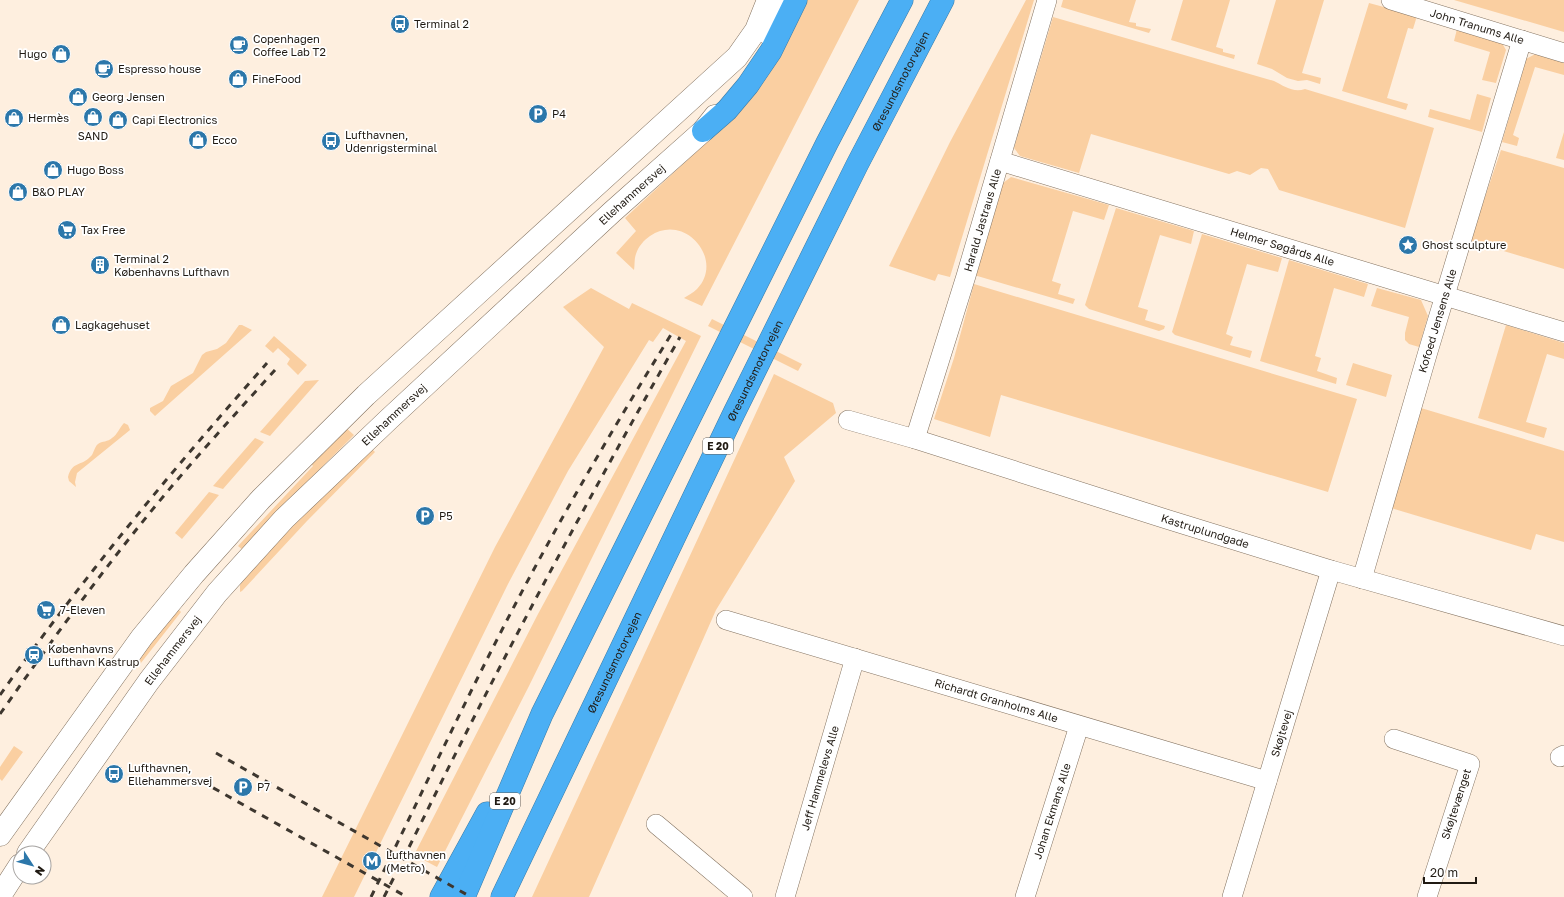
<svg xmlns="http://www.w3.org/2000/svg" width="1564" height="897" viewBox="0 0 1564 897" font-family="'Golos Text',sans-serif">
  <style>
    .green { fill: #facfa1 }
    .lines { fill: none; stroke-linecap: round; stroke-linejoin: round }
    .minor-casing { stroke: #837260; stroke-width: 20 }
    .tertiary-casing { stroke: #837260; stroke-width: 23 }
    .motorway-casing { stroke: #3c7ba5; stroke-width: 23 }
    .minor { stroke: #fff; stroke-width: 19 }
    .tertiary { stroke: #fff; stroke-width: 22 }
    .motorway { stroke: #4baff4; stroke-width: 22 }
    .rail { stroke: #3e372f; stroke-width: 3; stroke-dasharray: 7 7; stroke-linecap: butt }
    .labels { text-anchor: middle; stroke-width: 3.5; stroke-linejoin: round; paint-order: stroke }
    .shield { fill: #fff; stroke: #635f5a; stroke-width: 1 }
    .shield-label { font-size: 10px; font-weight: bold; fill: #201a13 }
    .poi-label { font-size: 11px; fill: #201a13; stroke: #fff; text-anchor: start }
    .street-label { font-size: 11px; fill: #201a13; stroke: #fff }
  </style>
  <rect width="100%" height="100%" fill="#feefdf"/>
  <path class="green" d="M807,0h52l-157,306 -18,-8c4,-3 9,-5 13,-9 28,-29 -12,-77 -47,-53 -6,4 -12,11 -14,18 -2,5 -1,11 -2,16l-18,-17 20,-22 -11,-13 99,-92z
    M1026,0h8l-84,277 -12,-3 -3,7 -46,-15 61,-124z
    M1063,0h73l-7,22 7,1v3l15,3 -2,4 -88,-26z
    M1183,0h47l-14,47 7,2v3l12,3 -1,4 -63,-19z
    M1276,0h48l-22,73 19,5 -1,6 -13,-4 -9,1 -11,-3 -15,-9 -15,-5z
    M1454,0h110v32z
    M1369,3l48,13 -4,13 -5,-1 -21,70 21,6 -2,6 -64,-19z
    M1053,17l221,64c10,5 19,12 31,8l129,39 -29,100 -126,-38 -11,-21 -7,-1 -11,7 -13,-4 -8,3 -138,-40 -12,39 -59,-17 -6,-8z
    M1457,29l45,14 4,7 -10,33 -14,-3 8,-28 -36,-11z
    M1539,52l25,7v16l-29,-8 -22,68 6,3 -2,8 -15,-4 24,-83z
    M1477,94l14,4 -9,34 -54,-15 2,-8 40,11z
    M1564,132v28l-8,-2z
    M1501,150l63,18v101l-94,-28z
    M1011,177l98,28 -5,15 -31,-9 -21,70 9,3 -3,10 17,5 -2,5 -99,-29 29,-92z
    M1116,208l78,23 -3,13 -31,-9 -22,72 10,3 -3,10 20,6 -1,3 -5,2 -70,-22 -4,-4z
    M1202,234l80,24 -4,14 -31,-8 -21,70 7,3 -3,8 22,6 -2,7 -75,-23 -3,-3z
    M1289,260l79,24 -4,13 -30,-9 -19,68 6,2 -4,13 20,7 -1,6 -76,-23z
    M974,284l383,115 -29,93 -327,-97 -11,42 -56,-18 20,-61z
    M591,288l38,21 3,-6 69,33 -172,350 -92,181 -23,-12 124,-241 148,-273 -23,-13 -10,14 -4,-2 -81,131 -60,113 -154,313h-32l173,-350 109,-200 -41,-40z
    M1377,288l44,12 7,16 -9,31 -10,-3 -4,-4v-7l4,-16 -38,-11z
    M712,319l90,45 -4,7 -90,-45z
    M239,325h3l10,5 -97,86 -5,-5v-3l13,-7 8,-15 22,-13 9,-18 4,-3 11,-3 9,-6z
    M1506,325l58,18v16l-17,-5 -21,68 21,6 -3,10 -66,-20z
    M274,336l33,29 -9,10 -11,-11 3,-5 -12,-11 -5,5 -8,-7z
    M1353,363l39,12 -6,22 -40,-12z
    M774,374l59,29 3,10 -52,44 11,24 -79,129 -127,287h-57z
    M319,380l-49,56 -10,-4 45,-51z
    M1421,408l143,43v91l-28,-8 -5,16 -140,-42z
    M124,423l4,2 2,5 -53,43 -2,9 1,5 -7,-6 -1,-4c4,-16 14,-11 22,-20 4,-3 4,-10 8,-13 4,-3 10,-2 14,-6 6,-4 7,-10 12,-15z
    M345,427l9,8 -73,73 -38,42 -5,-4 75,-80 -3,-4z
    M255,438l9,4 -41,47 -10,-3z
    M370,447l5,5 -68,69 -65,70 -2,1v-7l4,-8 57,-62z
    M209,492l10,3 -37,44 -7,-6z
    M177,608l4,4 -44,56 -3,-3z
    M14,746l9,6 -21,29 -2,-2v-12z"/>
  <g class="lines">
    <defs>
      <g id="minor">
        <path id="s1" d="M1391,0l173,53"/>
        <path id="s2" d="M1000,161l564,171"/>
        <path id="s3" d="M848,420l67,19 251,80 165,51 233,66"/>
        <path id="s4" d="M915,439l51,-163 81,-276"/>
        <path id="s5" d="M1362,579l65,-224 95,-315"/>
        <path id="s6" d="M726,620l541,161"/>
        <path d="M1394,739l76,25 -43,133"/>
        <path d="M1560,757l4,-2"/>
        <path d="M656,824l87,73"/>
        <path id="s7" d="M785,897l70,-239"/>
        <path id="s8" d="M1025,897l54,-171"/>
        <path id="s9" d="M1232,897l99,-327"/>
      </g>
      <g id="tertiary">
        <path d="M769,34l14,-34"/>
        <path d="M0,835l142,-198 52,-63 67,-75 105,-104 371,-338 19,-27 10,-25"/>
        <path id="s10" d="M28,853l121,-172 68,-88 67,-74 105,-100 223,-207 91,-81 12,-15"/>
        <path d="M0,896l20,-31"/>
      </g>
      <g id="motorway">
        <path d="M703,131l24,-21 21,-25 23,-34 25,-51"/>
        <path d="M441,897l46,-84"/>
        <path d="M464,897l78,-183 285,-571 75,-143"/>
        <path id="s11" d="M502,897l232,-484 123,-248 86,-165"/>
      </g>
    </defs>
    <use href="#minor" class="minor-casing"/>
    <use href="#tertiary" class="tertiary-casing"/>
    <use href="#motorway" class="motorway-casing"/>
    <use href="#minor" class="minor"/>
    <use href="#tertiary" class="tertiary"/>
    <use href="#motorway" class="motorway"/>
    <path class="rail" d="M0,695c82,-116 173,-226 267,-332
      M0,714c45,-64 91,-128 140,-189 43,-54 89,-104 135,-155
      M216,753l255,144
      M201,781l206,116
      M371,897c57,-116 111,-234 174,-348 40,-73 83,-145 127,-216
      M384,897c26,-51 51,-103 77,-154 69,-137 143,-272 219,-406"/>
  </g>
  <defs>
    <symbol id="bus-disc" viewBox="-11 -11 22 22"><circle r="9.5" fill="#2c77aa" stroke="#fff"/><path d="M-5-6H5V4H4V6H2V4H-2V6H-4V4H-5ZM-3.5-4V0h7V-4ZM-3.5 1.2v1.5H-2V1.2ZM2 1.2v1.5H3.5V1.2Z" fill="#fff"/></symbol>
    <symbol id="cafe-disc" viewBox="-11 -11 22 22"><circle r="9.5" fill="#2c77aa" stroke="#fff"/><path d="M-5.5-4.5H6V0H3Q3 3.5 0 3.5H-2.5Q-5.5 3.5-5.5 0ZM3-3.2v2h1.7v-2ZM-6 4.5H4V6H-6Z" fill="#fff"/></symbol>
    <symbol id="shop-disc" viewBox="-11 -11 22 22"><circle r="9.5" fill="#2c77aa" stroke="#fff"/><path d="M-5-2.5h2.3a2.7 3.5 0 0 1 5.4 0H5L5.5 6h-11ZM-1.5-2.5h3a1.5 2.3 0 0 0-3 0Z" fill="#fff"/></symbol>
    <symbol id="parking-disc" viewBox="-11 -11 22 22"><circle r="9.5" fill="#2c77aa" stroke="#fff"/><path d="M-3.5-5.5H1a3.5 3.5 0 0 1 0 7H-1V5.5H-3.5ZM-1-3.4V-.6H.8a1.4 1.4 0 0 0 0-2.8Z" fill="#fff"/></symbol>
    <symbol id="supermarket-disc" viewBox="-11 -11 22 22"><circle r="9.5" fill="#2c77aa" stroke="#fff"/><path d="M-6-5.5h2.5l.6 2H6L4.5 2H-2.5L-4.4-4H-6ZM-1.5 3.2a1.3 1.3 0 1 0 .1 0ZM3 3.2a1.3 1.3 0 1 0 .1 0Z" fill="#fff"/></symbol>
    <symbol id="sight-disc" viewBox="-11 -11 22 22"><circle r="9.5" fill="#2c77aa" stroke="#fff"/><path d="M0-6L1.8-2.2L6-1.7L2.9 1.2L3.7 5.4L0 3.3L-3.7 5.4L-2.9 1.2L-6-1.7L-1.8-2.2Z" fill="#fff"/></symbol>
    <symbol id="building-disc" viewBox="-11 -11 22 22"><circle r="9.5" fill="#2c77aa" stroke="#fff"/><path d="M-4-6H4V6H1V3H-1V6H-4ZM-2.5-4.3h1.7v1.8h-1.7ZM.8-4.3h1.7v1.8H.8ZM-2.5-1h1.7V.8h-1.7ZM.8-1h1.7V.8H.8Z" fill="#fff"/></symbol>
    <symbol id="station-disc" viewBox="-11 -11 22 22"><circle r="9.5" fill="#2c77aa" stroke="#fff"/><path d="M-3-6H3Q5-6 5-4V2Q5 4 3 4L4.5 6H3L1.5 4h-3L-3 6H-4.5L-3 4Q-5 4-5 2V-4Q-5-6-3-6ZM-3.5-4v3h7v-3ZM-3.5 1v1.5H-2V1ZM2 1v1.5H3.5V1Z" fill="#fff"/></symbol>
    <symbol id="metro-disc" viewBox="-11 -11 22 22"><circle r="9.5" fill="#2c77aa" stroke="#fff"/><path d="M-5.5 5V-5H-3L0 0L3-5H5.5V5H3V-.5L0 4L-3-.5V5Z" fill="#fff"/></symbol>
  </defs>
  <g fill-rule="evenodd">
    <use href="#bus-disc" x="389" y="13" width="22" height="22"/>
    <use href="#cafe-disc" x="228" y="34" width="22" height="22"/>
    <use href="#shop-disc" x="50" y="43" width="22" height="22"/>
    <use href="#cafe-disc" x="93" y="58" width="22" height="22"/>
    <use href="#shop-disc" x="227" y="68" width="22" height="22"/>
    <use href="#shop-disc" x="67" y="86" width="22" height="22"/>
    <use href="#parking-disc" x="527" y="103" width="22" height="22"/>
    <use href="#shop-disc" x="82" y="106" width="22" height="22"/>
    <use href="#shop-disc" x="3" y="107" width="22" height="22"/>
    <use href="#shop-disc" x="107" y="109" width="22" height="22"/>
    <use href="#shop-disc" x="187" y="129" width="22" height="22"/>
    <use href="#bus-disc" x="320" y="130" width="22" height="22"/>
    <use href="#shop-disc" x="42" y="159" width="22" height="22"/>
    <use href="#shop-disc" x="7" y="181" width="22" height="22"/>
    <use href="#supermarket-disc" x="56" y="219" width="22" height="22"/>
    <use href="#sight-disc" x="1397" y="234" width="22" height="22"/>
    <use href="#building-disc" x="89" y="254" width="22" height="22"/>
    <use href="#shop-disc" x="50" y="314" width="22" height="22"/>
    <use href="#parking-disc" x="414" y="505" width="22" height="22"/>
    <use href="#supermarket-disc" x="35" y="599" width="22" height="22"/>
    <use href="#station-disc" x="23" y="644" width="22" height="22"/>
    <use href="#bus-disc" x="103" y="763" width="22" height="22"/>
    <use href="#parking-disc" x="232" y="776" width="22" height="22"/>
    <use href="#metro-disc" x="361" y="850" width="22" height="22"/>
  </g>
  <g class="labels">
    <g class="shield">
      <rect x="703" y="438" width="30" height="16" rx="3"/>
      <rect x="490" y="793" width="30" height="16" rx="3"/>
    </g>
    <g class="shield-label">
      <text x="718" y="450">E 20</text>
      <text x="505" y="805">E 20</text>
    </g>
    <g class="poi-label">
      <text x="414" y="28">Terminal 2</text>
      <text x="253" y="43">Copenhagen<tspan x="253" dy="13">Coffee Lab T2</tspan></text>
      <text x="47" y="58" text-anchor="end">Hugo</text>
      <text x="118" y="73">Espresso house</text>
      <text x="252" y="83">FineFood</text>
      <text x="92" y="101">Georg Jensen</text>
      <text x="552" y="118">P4</text>
      <text x="28" y="122">Hermès</text>
      <text x="132" y="124">Capi Electronics</text>
      <text x="345" y="139">Lufthavnen,<tspan x="345" dy="13">Udenrigsterminal</tspan></text>
      <text x="93" y="140" text-anchor="middle">SAND</text>
      <text x="212" y="144">Ecco</text>
      <text x="67" y="174">Hugo Boss</text>
      <text x="32" y="196">B&amp;O PLAY</text>
      <text x="81" y="234">Tax Free</text>
      <text x="1422" y="249">Ghost sculpture</text>
      <text x="114" y="263">Terminal 2<tspan x="114" dy="13">Københavns Lufthavn</tspan></text>
      <text x="75" y="329">Lagkagehuset</text>
      <text x="439" y="520">P5</text>
      <text x="60" y="614">7-Eleven</text>
      <text x="48" y="653">Københavns<tspan x="48" dy="13">Lufthavn Kastrup</tspan></text>
      <text x="128" y="772">Lufthavnen,<tspan x="128" dy="13">Ellehammersvej</tspan></text>
      <text x="257" y="791">P7</text>
      <text x="386" y="859">Lufthavnen<tspan x="386" dy="13">(Metro)</tspan></text>
    </g>
    <g class="street-label">
      <text dy="4" stroke="none"><textPath href="#s1" startOffset="90">John Tranums Alle</textPath></text>
      <text dy="4" stroke="none"><textPath href="#s11" startOffset="908">Øresundsmotorvejen</textPath></text>
      <text dy="4" stroke="none"><textPath href="#s10" startOffset="897">Ellehammersvej</textPath></text>
      <text dy="4" stroke="none"><textPath href="#s4" startOffset="229">Harald Jastraus Alle</textPath></text>
      <text dy="4" stroke="none"><textPath href="#s2" startOffset="295">Helmer Søgårds Alle</textPath></text>
      <text dy="4" stroke="none"><textPath href="#s5" startOffset="269">Kofoed Jensens Alle</textPath></text>
      <text dy="4" stroke="none"><textPath href="#s11" startOffset="584">Øresundsmotorvejen</textPath></text>
      <text dy="4" stroke="none"><textPath href="#s10" startOffset="573">Ellehammersvej</textPath></text>
      <text dy="4" stroke="none"><textPath href="#s3" startOffset="374">Kastruplundgade</textPath></text>
      <text dy="4" stroke="none"><textPath href="#s10" startOffset="249">Ellehammersvej</textPath></text>
      <text dy="4" stroke="none"><textPath href="#s11" startOffset="260">Øresundsmotorvejen</textPath></text>
      <text dy="4" stroke="none"><textPath href="#s6" startOffset="282">Richardt Granholms Alle</textPath></text>
      <text dy="4" stroke="none"><textPath href="#s9" startOffset="171">Skøjtevej</textPath></text>
      <text dy="4" stroke="none"><textPath href="#s7" startOffset="124">Jeff Hammelevs Alle</textPath></text>
      <text transform="translate(1456 804) rotate(-72)" y="4">Skøjtevænget</text>
      <text dy="4" stroke="none"><textPath href="#s8" startOffset="90">Johan Ekmans Alle</textPath></text>
    </g>
  </g>
  <g transform="translate(32 865) rotate(126)"><circle r="19" fill="#ffffff" stroke="#a6a3a1"/>
  <path d="M0-3L7 15L0 10L-7 15Z" fill="#2c77aa"/>
  <text y="-6" font-size="11" font-weight="bold" text-anchor="middle" fill="#201a13">N</text>
  </g>
  <path d="M1424 877v6h52v-6" fill="none" stroke="#201a13" stroke-width="2"/>
  <text x="1430" y="877" font-size="12" fill="#201a13" stroke="#ffffff" stroke-width="3" paint-order="stroke">20 m</text>
</svg>
